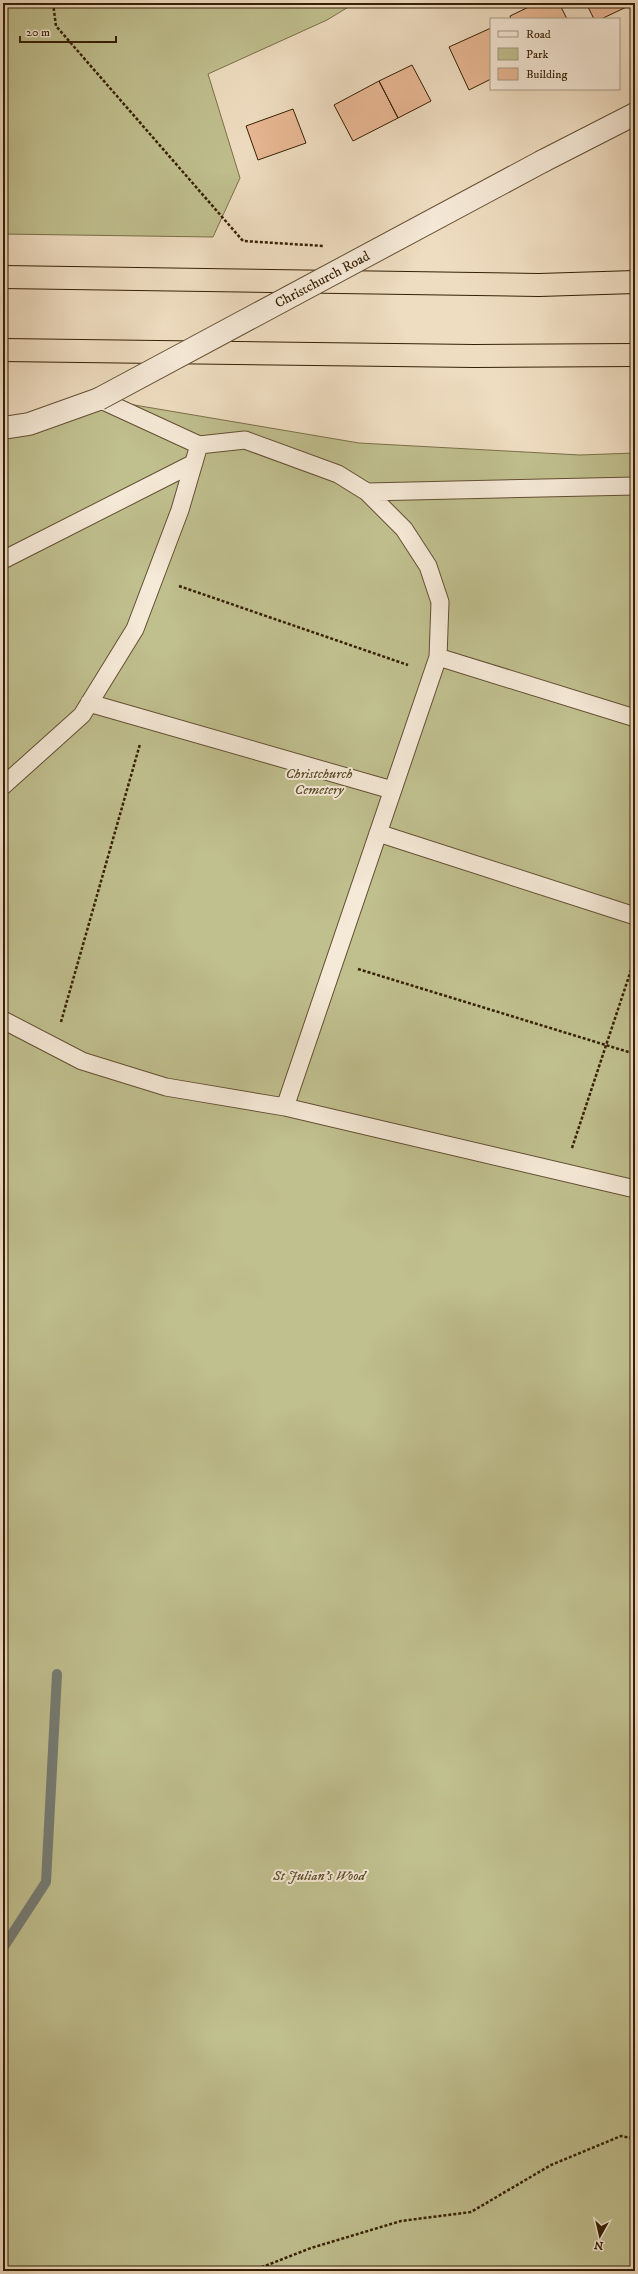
<svg xmlns="http://www.w3.org/2000/svg" width="638" height="2274" viewBox="0 0 638 2274" font-family="'IM FELL DW Pica',serif">
  <style>
    .green { fill: #c0bf8e; stroke: #7b7049 }
    .lines { fill: none; stroke-linecap: round; stroke-linejoin: round }
    .stream { stroke: #757c74; stroke-width: 10 }
    .building { fill: #e9b894; stroke: #362004 }
    .service-casing { stroke: #644f33; stroke-width: 19 }
    .tertiary-casing { stroke: #644f33; stroke-width: 24 }
    .motorway-casing { stroke: #362004; stroke-width: 24 }
    .path { stroke: #362004; stroke-width: 2.5; stroke-dasharray: 3 2; stroke-linecap: butt }
    .service { stroke: #f5e9d7; stroke-width: 17 }
    .tertiary { stroke: #f5e9d7; stroke-width: 22 }
    .motorway { stroke: #efddc1; stroke-width: 22 }
    .tertiary-bridge-casing { stroke: #644f33; stroke-width: 24; stroke-linecap: butt }
    .tertiary-bridge { stroke: #f5e9d7; stroke-width: 22 }
    .labels { text-anchor: middle; stroke-width: 4; stroke-linejoin: round; paint-order: stroke }
    .street-label { font-size: 14px; fill: #362004; stroke: #f5e9d7 }
    .park-label { font-size: 14px; font-style: italic; fill: #5f502d; stroke: #f5e9d7 }
  </style>
  <rect width="100%" height="100%" fill="#efddc1"/>
  <filter id="stains"><feTurbulence type="fractalNoise" baseFrequency=".005" numOctaves="4"/><feColorMatrix values="0 0 0 0 .2 0 0 0 0 .09 0 0 0 0 .02 0 0 0 .5 -.17"/></filter>
  <radialGradient id="worn" r=".72"><stop offset=".6" stop-color="#630" stop-opacity="0"/><stop offset="1" stop-color="#630" stop-opacity=".3"/></radialGradient>
  <path class="green" d="M3,3h352l-28,17 -119,54 32,104 -27,59 -210,-3z
    M99,399l260,44 221,12 55,-2v1818h-632v-1843z"/>
  <g class="lines">
    <path class="stream" d="M3,1948l43,-66 11,-208"/>
  </g>
  <path class="building" d="M537,3h22l8,16h-56l-1,-3z
    M586,3h49l-34,16h-7z
    M491,28v51l-22,11 -20,-43z
    M412,65l19,36 -33,17 -19,-37z
    M379,81l19,37 -45,23 -19,-36z
    M293,109l13,34 -48,17 -12,-34z"/>
  <g class="lines">
    <defs>
      <path id="service" d="M99,399l100,46 46,-5 93,34 29,18 37,37 24,37 12,36 -2,55 -153,450 350,82
        M367,492l268,-6
        M3,560l191,-97
        M438,657l197,61
        M89,703l303,87
        M3,786l79,-71 53,-86 45,-119 19,-65
        M378,833l257,83
        M3,1020l79,41 84,26 119,20"/>
      <path id="tertiary" d="M543,161l92,-47
        M3,428l26,-4 70,-25"/>
      <path id="motorway" d="M3,277l536,8 96,-3
        M3,350l471,6 161,-1"/>
    </defs>
    <use href="#service" class="service-casing"/>
    <use href="#tertiary" class="tertiary-casing"/>
    <use href="#motorway" class="motorway-casing"/>
    <path class="path" d="M53,3l3,23 187,215 81,5
      M3,4l2,-1
      M179,586l229,79
      M358,969l277,85
      M61,1022l79,-278
      M572,1148l63,-190
      M252,2271l59,-23 90,-27 70,-9 80,-47 70,-29 14,3"/>
    <use href="#service" class="service"/>
    <use href="#tertiary" class="tertiary"/>
    <use href="#motorway" class="motorway"/>
    <defs>
      <path id="tertiary-bridge" d="M99,399l444,-238"/>
    </defs>
    <use href="#tertiary-bridge" class="tertiary-bridge-casing"/>
    <use href="#tertiary-bridge" class="tertiary-bridge"/>
  </g>
  <g class="labels">
    <g class="street-label">
      <text transform="translate(322 279) rotate(-28)" y="5">Christchurch Road</text>
    </g>
    <g class="park-label">
      <text x="319" y="778">Christchurch<tspan x="319" dy="16">Cemetery</tspan></text>
      <text x="319" y="1880">St Julian's Wood</text>
    </g>
  </g>
  <rect width="638" height="2274" fill="none" stroke="#efddc1" stroke-width="16"/>
  <rect x="4" y="4" width="630" height="2266" fill="none" stroke="#362004" stroke-width="2"/>
  <rect x="8" y="8" width="622" height="2258" fill="none" stroke="#362004"/>
  <rect x="490" y="18" width="130" height="72" fill="#f5e9d7" stroke="#a99983"/>
  <rect x="498" y="31" width="20" height="6" fill="#f5e9d7" stroke="#a99983"/>
  <text x="526" y="38" font-size="12" fill="#362004">Road</text>
  <rect x="498" y="48" width="20" height="12" fill="#c0bf8e" stroke="#a99983"/>
  <text x="526" y="58" font-size="12" fill="#362004">Park</text>
  <rect x="498" y="68" width="20" height="12" fill="#e9b894" stroke="#a99983"/>
  <text x="526" y="78" font-size="12" fill="#362004">Building</text>
  <g transform="translate(600 2236) rotate(188)" stroke="#f5e9d7" stroke-width="3" paint-order="stroke">
  <path d="M0-3L7 15L0 10L-7 15Z" fill="#362004"/>
  <text y="-6" font-size="11" font-weight="bold" text-anchor="middle" fill="#362004">N</text>
  </g>
  <path d="M20 36v6h96v-6" fill="none" stroke="#362004" stroke-width="2"/>
  <text x="26" y="36" font-size="12" fill="#362004" stroke="#f5e9d7" stroke-width="3" paint-order="stroke">20 m</text>
  <rect width="100%" height="100%" filter="url(#stains)"/>
  <rect width="100%" height="100%" fill="url(#worn)"/>
</svg>
